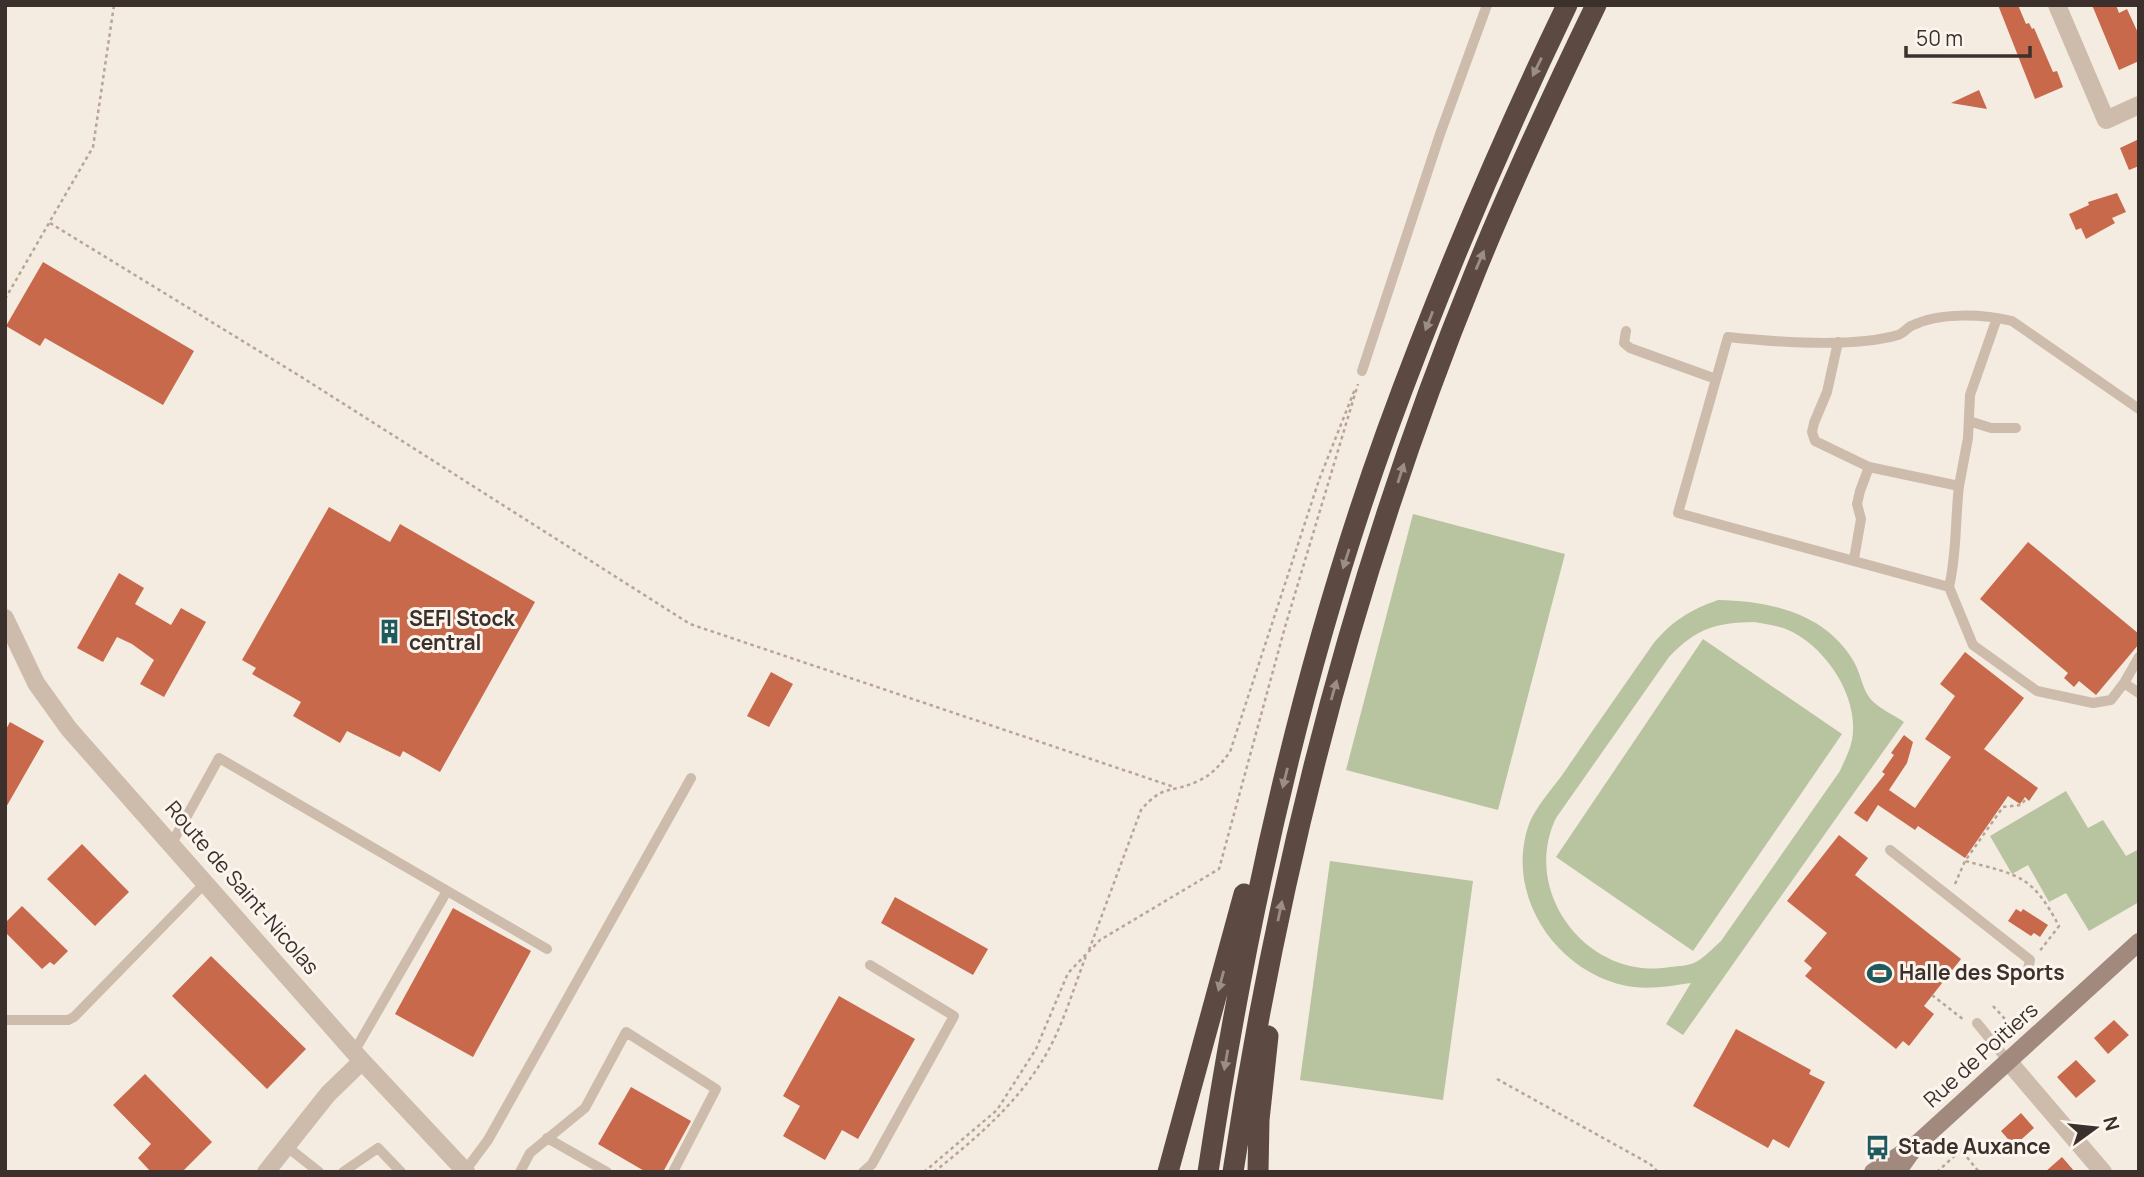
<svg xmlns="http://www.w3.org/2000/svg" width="2144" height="1177" viewBox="0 0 2144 1177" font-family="Manrope,sans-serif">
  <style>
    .green { fill: #b8c4a0; fill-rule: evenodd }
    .building { fill: #c8694b }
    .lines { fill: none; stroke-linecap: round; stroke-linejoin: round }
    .path { stroke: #b9a596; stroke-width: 2.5; stroke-dasharray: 3.5 3.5; stroke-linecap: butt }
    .lane { stroke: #cdbbac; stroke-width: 10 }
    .street { stroke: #cdbbac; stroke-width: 18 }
    .secondary { stroke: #a18a7d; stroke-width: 18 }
    .highway { stroke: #5c4a42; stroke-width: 21 }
    .oneway { fill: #9c8e87 }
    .labels { text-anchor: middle; stroke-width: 6; stroke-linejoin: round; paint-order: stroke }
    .poi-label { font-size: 21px; font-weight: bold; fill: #3b302b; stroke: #fbf5ee; text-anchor: start }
    .street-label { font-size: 21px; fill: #3b302b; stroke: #fbf5ee }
  </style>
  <rect width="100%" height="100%" fill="#f4ebe1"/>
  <path class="green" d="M1413,514l152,40 -67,256 -152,-40z
    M1718,600c52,1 108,13 136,62 6,10 8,25 15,35 7,10 25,18 35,25l-221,313 -17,-11 25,-41c-21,3 -42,7 -64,3 -71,-14 -123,-91 -98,-162 7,-18 25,-37 36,-53 29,-43 59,-85 88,-127 19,-23 37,-34 65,-44zM1754,622c10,2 22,3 32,7 39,16 74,68 66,111 -2,11 -8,21 -12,31l-119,170c-8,7 -16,16 -25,21 -7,4 -18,4 -26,5 -81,14 -150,-74 -114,-149l113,-161c28,-29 46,-34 85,-35z
    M1703,639l139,95 -149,217 -137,-94z
    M2066,791l22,37 15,-8 23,36 13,-7v53l-50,29 -23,-38 -17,9 -21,-37 -16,9 -22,-38z
    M1330,861l143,20 -30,219 -143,-20z"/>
  <path class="building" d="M1998,5h20l8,19 3,-1 3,6 2,-1 19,44 4,-1 6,16 -28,12z
    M2092,5h24l3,8 8,-4 12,26v26l-20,9z
    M1979,90l8,19 -36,-6z
    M2139,139v27l-10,4 -9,-22z
    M2117,193l9,19 -14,6 3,5 -29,16 -5,-11 -5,2 -7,-16 20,-9 -1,-3z
    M43,262l151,89 -31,54 -118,-67 -5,8 -34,-20z
    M329,507l61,35 10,-18 135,78 -95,170 -37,-21 -3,6 -53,-26 -7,12 -47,-27 8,-14 -49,-28 4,-6 -14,-8z
    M2028,542l111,92v10l-43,51 -17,-14 -5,6 -10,-9 4,-5 -88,-74z
    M119,573l25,15 -9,16 36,21 10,-17 25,14 -42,75 -24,-13 14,-24 -22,-16 -15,-7 -14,25 -26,-14z
    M1965,652l59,46 -40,51 54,39 -9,13 -4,-4 -5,7 -12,-8 -43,62 -47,-32 -3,4 -37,-25 -11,17 -13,-9 31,-39 -3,-2 12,-17 -3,-2 13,-18 9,7 -6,21 -18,27 26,18 36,-51 -26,-18 30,-43 -15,-12z
    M771,672l22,12 -24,43 -22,-11z
    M10,722l34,19 -39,68v-78z
    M1839,835l29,23 -13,17 106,84 -37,47 10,8 -25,32 -6,-5 -7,8 -91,-73 7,-8 -8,-7 23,-28 -40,-32z
    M82,844l47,48 -34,34 -48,-47z
    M895,897l93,52 -15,26 -92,-52z
    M22,906l46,45 -14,14 -4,-3 -8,7 -37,-37v-9z
    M453,908l78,43 -58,106 -78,-43z
    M2016,909l5,3 2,-3 25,16 -8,12 -6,-4 -3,3 -23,-15z
    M211,956l95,93 -39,40 -95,-93z
    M839,996l76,43 -57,100 -16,-9 -17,30 -42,-24 17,-30 -17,-10z
    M2114,1020l15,15 -21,19 -14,-16z
    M1736,1029l75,41 -2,4 16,8 -36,66 -16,-9 -5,9 -75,-42z
    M2076,1060l20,21 -20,17 -19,-21z
    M145,1074l67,68 -30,30h-31l-13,-14 13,-14 -38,-39z
    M631,1087l60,34 -28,51h-17l-48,-28z
    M2021,1113l13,15 -20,18 -13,-15z
    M2062,1157l13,15h-30z"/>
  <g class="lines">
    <path class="path" d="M50,223l253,155 387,246 484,163
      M5,299l88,-152 21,-142
      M2025,800l-4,5 -18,2 -38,54c54,14 67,14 94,65l-20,26
      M1955,884l10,-23
      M1089,950l52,-140c23,-27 30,-16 57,-29 14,-6 22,-16 32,-29l89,-272 36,-91
      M1932,995l32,25
      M1993,1006l24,26
      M1497,1079l153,85 8,8
      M1954,1142l7,8
      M924,1172l73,-62 39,-61 32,-76 32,-33 119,-71 66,-242 73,-243
      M934,1172c45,-36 86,-71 114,-121 16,-29 26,-64 38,-95
      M1937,1172l24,-22 18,22"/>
    <path class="lane" d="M1626,331l-2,12 6,5 86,31
      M1838,342l-11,50 -13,31 -2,9 3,9 54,26 90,19 9,-48 2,-43 27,-77
      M1362,371l78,-237 47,-129
      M1969,421l22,7h25
      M1854,559l7,-40 -4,-15 3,-13 9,-24
      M1949,587c8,-33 6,-67 10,-101
      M2139,657l-15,26 15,10
      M2124,683l-13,17 -18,3 -56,-12 -64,-46 -24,-58 -271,-74 50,-176c47,5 125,11 170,-2 6,-2 9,-7 13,-9 28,-14 72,-12 101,-5l127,88
      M172,843l47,-85 328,191
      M1890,850l140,110 -2,9
      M5,1020h63l6,-3 132,-135
      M1977,1023l31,38
      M354,1052l93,-161
      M547,1138l60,34
      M286,1146l33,26
      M465,1171l23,-31 203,-362
      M343,1172l35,-24 23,24
      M520,1172l10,-19 55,-45 41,-76 90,57 -43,83
      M863,1172l9,-8 82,-148 -84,-51"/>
    <path class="street" d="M2057,5l49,115 33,-15
      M5,618l31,65 33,46 293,332 104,111
      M2008,1061l95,111
      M266,1172l62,-78 34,-33"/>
    <path class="secondary" d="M1873,1172l41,-26
      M1897,1172l20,-28 222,-202"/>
    <path class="highway" d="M1168,1172l76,-278
      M1208,1172c38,-251 93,-503 179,-741 53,-145 113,-287 180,-426
      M1233,1172c46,-307 124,-609 241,-897 37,-92 79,-181 122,-270
      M1258,1172l1,-52 9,-84"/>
  </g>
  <defs><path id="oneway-solid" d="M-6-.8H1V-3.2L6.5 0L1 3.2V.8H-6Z" transform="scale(1.75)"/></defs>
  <g class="oneway">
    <use href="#oneway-solid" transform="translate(1537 67) rotate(116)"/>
    <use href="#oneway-solid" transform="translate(1480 260) rotate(-67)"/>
    <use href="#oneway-solid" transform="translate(1429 321) rotate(111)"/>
    <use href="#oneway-solid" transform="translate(1401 473) rotate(-72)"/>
    <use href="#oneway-solid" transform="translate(1346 559) rotate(108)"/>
    <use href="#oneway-solid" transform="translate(1334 690) rotate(-74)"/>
    <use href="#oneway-solid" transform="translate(1285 778) rotate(104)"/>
    <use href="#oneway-solid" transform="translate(1280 911) rotate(-78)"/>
    <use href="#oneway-solid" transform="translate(1221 981) rotate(105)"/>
    <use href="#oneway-solid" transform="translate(1226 1060) rotate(100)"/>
  </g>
  <defs>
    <symbol id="building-bare" viewBox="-9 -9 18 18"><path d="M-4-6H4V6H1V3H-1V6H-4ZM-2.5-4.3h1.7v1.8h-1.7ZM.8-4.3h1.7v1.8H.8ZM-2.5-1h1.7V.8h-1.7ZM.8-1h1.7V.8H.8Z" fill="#1f5a5e" stroke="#fbf5ee" stroke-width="2.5" paint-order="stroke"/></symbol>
    <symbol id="stadium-bare" viewBox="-9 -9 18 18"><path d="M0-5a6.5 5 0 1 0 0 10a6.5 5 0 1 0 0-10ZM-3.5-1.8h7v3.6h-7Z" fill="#1f5a5e" stroke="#fbf5ee" stroke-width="2.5" paint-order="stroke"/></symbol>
    <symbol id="bus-bare" viewBox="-9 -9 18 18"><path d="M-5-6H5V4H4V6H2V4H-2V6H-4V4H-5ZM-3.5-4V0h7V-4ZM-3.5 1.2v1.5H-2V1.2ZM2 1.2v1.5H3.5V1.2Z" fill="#1f5a5e" stroke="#fbf5ee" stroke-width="2.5" paint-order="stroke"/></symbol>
  </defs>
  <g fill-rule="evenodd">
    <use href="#building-bare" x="372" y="614" width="35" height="35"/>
    <use href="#stadium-bare" x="1862" y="956" width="35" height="35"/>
    <use href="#bus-bare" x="1860" y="1130" width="35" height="35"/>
  </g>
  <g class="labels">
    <g class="poi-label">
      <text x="409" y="626">SEFI Stock<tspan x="409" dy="24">central</tspan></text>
      <text x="1899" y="980">Halle des Sports</text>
      <text x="1898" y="1154">Stade Auxance</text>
    </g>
    <g class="street-label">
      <text transform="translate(242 888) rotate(49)" y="7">Route de Saint-Nicolas</text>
      <text transform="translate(1981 1055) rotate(-42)" y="7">Rue de Poitiers</text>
    </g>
  </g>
  <rect width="2144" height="1177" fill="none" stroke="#3b302b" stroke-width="14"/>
  <g transform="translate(2095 1128) rotate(75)" stroke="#fbf5ee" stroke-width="5" paint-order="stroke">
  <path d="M0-5L12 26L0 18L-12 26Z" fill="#3b302b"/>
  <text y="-10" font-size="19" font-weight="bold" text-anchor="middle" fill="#3b302b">N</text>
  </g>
  <path d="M1906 46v10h124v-10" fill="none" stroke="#3b302b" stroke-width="3.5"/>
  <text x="1916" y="46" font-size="21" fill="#3b302b" stroke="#fbf5ee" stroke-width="5" paint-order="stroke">50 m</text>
</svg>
